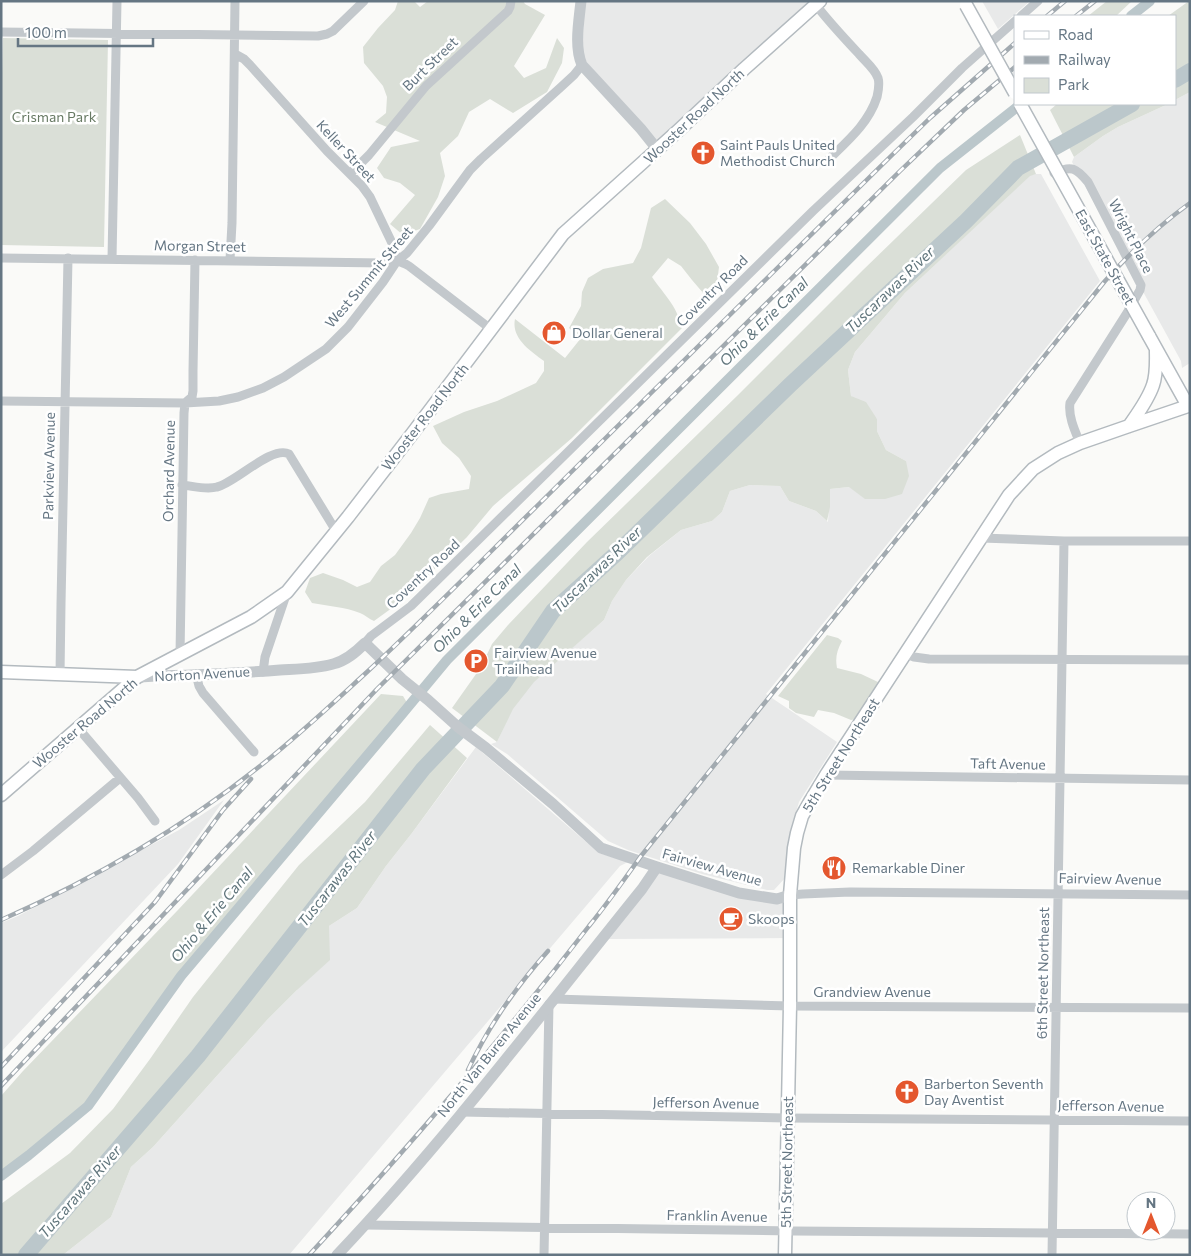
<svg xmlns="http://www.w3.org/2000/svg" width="1191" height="1256" viewBox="0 0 1191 1256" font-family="Commissioner,sans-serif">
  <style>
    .built { fill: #e8e9e9 }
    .green { fill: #dadfd7 }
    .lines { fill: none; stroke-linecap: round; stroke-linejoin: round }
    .canal { stroke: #bbc7cb; stroke-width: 10 }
    .river { stroke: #bbc7cb; stroke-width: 16 }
    .secondary-casing { stroke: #b3babf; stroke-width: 15 }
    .minor { stroke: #c3c8cc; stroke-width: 9 }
    .tertiary { stroke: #c3c8cc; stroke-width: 11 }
    .secondary { stroke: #fff; stroke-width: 12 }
    .rail-casing { stroke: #a2aab0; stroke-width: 4.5 }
    .rail { stroke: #fff; stroke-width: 2.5; stroke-dasharray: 8; stroke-linecap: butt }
    .secondary-bridge-casing { stroke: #b3babf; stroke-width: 15; stroke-linecap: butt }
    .secondary-bridge { stroke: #fff; stroke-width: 12 }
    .labels { text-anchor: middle; stroke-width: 5; stroke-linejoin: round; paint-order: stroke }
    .street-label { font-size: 14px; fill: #657683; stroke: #fff }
    .park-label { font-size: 14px; fill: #687a64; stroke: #fff }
    .poi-label { font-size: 14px; fill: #657683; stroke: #fff; text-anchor: start }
    .water-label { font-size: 15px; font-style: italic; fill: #60757c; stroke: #fff }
  </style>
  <rect width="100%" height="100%" fill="#fafaf8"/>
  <path class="built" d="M585,1h227l-153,145 -74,-86 -3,-8z
    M982,1h48l-32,28z
    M1190,92v271l-8,5 -1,-7 -109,-199 2,-5 29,-21 15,-9 50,-23h7v-4z
    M1036,174h5l59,107 -334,413 71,48 -38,60 -9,31 -4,32v12l-12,13h-7l-65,-16 -74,-24 -20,-9 -101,-87 -16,-10 6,-2 15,-33 22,-28 70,-61 8,-19 14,-21 23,-24 32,-26 31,-9 10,-9 8,-21 20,-6 30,1 9,15 27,10 12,11 2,-33 19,-2 57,-26 -20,-11 -9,-19v-12l-26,-23 -3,-26 7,-18 50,-59 125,-118z
    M476,747l123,106 29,9 -8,4 -331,389h-226l48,-38 20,-50 22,-20 114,-127 30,-30 32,-64 28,-18 29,-42 26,-33z
    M224,800l-46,64 -177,188v-129l17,-7 161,-86z
    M658,870l131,29 -2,39 -180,1z"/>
  <path class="green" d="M398,1h16l6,6 8,-6h95l2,3 20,11 -31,51 10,12 22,-10 11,-30 7,10 -2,15 -15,29 -34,21 -23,-14 -21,13 -11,24 -18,17 5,23 -7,21 -18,32 -17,6 -13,-11 25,-29 -15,-12 -16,-5 -7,-10 14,-21 29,-6 -45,-19 11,-9 1,-16 -4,-11 -19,-23 -1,-16 15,-19 17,-18z
    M1107,1h25l-16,15h-28z
    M1189,1h1v91l-15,8v-84h-7z
    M3,38l105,2 -4,207 -103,-2v-136z
    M1057,104h111l-50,23 -15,9 -29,21 -24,-47z
    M1020,135l16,39 -6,2 -125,117 -50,59 -7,18 3,26 15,6 11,17v12l9,19 20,11 3,15 -7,18 -17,5h-20l-16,-12 -19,2v18l-3,14 -11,-10 -27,-10 -9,-15 -30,-1 -20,6 -8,21 -10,9 -31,9 -34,27 -21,23 -14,21 -8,19 -70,62 -21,27 -16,33 -45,-34 29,-41 11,-23 16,-19 79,-83 151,-147 124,-124 104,-101z
    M665,199l25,24 16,21 13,23 -2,16 -13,11 -12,-14 -11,-14 -13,-8 -16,19c13,19 24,27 30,51l-110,110 -79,68 -26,31 -64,63 -29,21c-5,-2 -9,-6 -14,-8 -15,-6 -32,-7 -48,-10l-7,-11 5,-14 13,-5 20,7 14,7 13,-5 11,-16 14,-11 16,-22 9,-15 9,-20 12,-4 28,-5 2,-13 -12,-18 -17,-15 -9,-17 31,-14 33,-11 39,-18 8,-12v-10c-14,-10 -33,-23 -29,-42l50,39 16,-20 -12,-10 12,-22 1,-14 6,-14 15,-9 30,-6 8,-15 10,-40z
    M827,635l11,3 4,3c-5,9 -7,17 -5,27l24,6 17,8 -2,9 -19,28 -6,1 -17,-7 -16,-3 -4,7 -18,-4 -7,-5v-7l-11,-5z
    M381,694l22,2 6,10 -228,270 -93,130 -87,67v-77l22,-25 154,-160z
    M430,725l37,33 -55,75 -26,33 -29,42 -28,18 1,34 -33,30 -30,30 -114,127 -22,20 -20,50 -48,38h-62v-51l69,-51 43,-44 37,-50 43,-62 106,-132 66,-63z"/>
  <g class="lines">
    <path class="canal" d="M1131,16l19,-15
      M1,1176l28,-21 59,-49 93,-130 217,-257 49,-59 493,-492 81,-64"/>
    <path class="river" d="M1175,80l15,-9
      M26,1255l172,-199 225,-287 79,-83 51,-75 64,-58 174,-169 175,-163 52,-53 114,-64"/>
    <defs>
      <path id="secondary" d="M1129,426c9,-13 19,-26 24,-41 4,-11 3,-24 3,-36
        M1,672l136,5
        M1,795l136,-118 114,-60 36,-25 61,-75 64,-83 151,-200 117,-105 64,-60 76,-68
        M785,1255l5,-249v-111l4,-47 3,-15 5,-17 9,-16 15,-25 183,-280 24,-26 25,-16 22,-10 49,-17 59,-20 -39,-70"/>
    </defs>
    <use href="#secondary" class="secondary-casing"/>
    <path class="minor" d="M816,5c13,17 28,33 43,49 6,7 16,15 19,24 2,6 0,14 -1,19 -9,28 -32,46 -52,66
      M1021,16l17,-15
      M1,32l317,4 9,-2 6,-3 31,-30
      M235,54l9,5 6,6 77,86 35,35 8,11 22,46 5,18
      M1054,173c18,-8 22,-5 34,9l53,103 -1,5 -13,23 -57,90c-2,13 5,28 10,40
      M350,174l19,-19 57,-69 82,-75 2,-4 1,-6
      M1,258l383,5c11,-2 15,-3 25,3l83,64
      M112,259l5,-258
      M230,260l2,-37 3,-222
      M1,401l184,2 34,-2 19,-4 25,-9 21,-11 42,-28 22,-22 35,-45 14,-21 10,-8 22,-27 41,-56 11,-11 80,-72 13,-12 8,-10
      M182,485c11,1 24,5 35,2 18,-4 55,-42 72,-33l47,77
      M981,538l83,3h126
      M365,643l6,-7 40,-30 402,-395 100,-94 49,-49 53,-47
      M906,654l8,3 15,2 261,1
      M180,655l4,-242 1,-10 7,-6 1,-6v-20l2,-111
      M263,672l2,-15 22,-65
      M196,674l3,12 4,7 51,59
      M60,675l1,-71 7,-346
      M78,728l60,70 17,23
      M826,775l364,5
      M1,875l32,-24 87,-73
      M790,895l13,-1 47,-2 340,3
      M554,999l236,7 400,2
      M462,1112l325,6 403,3
      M365,1225l429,6 396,3
      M544,1255l5,-251
      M1052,1255l12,-714"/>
    <path class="tertiary" d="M581,1c-2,20 -7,46 1,64l59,64 16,20
      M137,677c47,-2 95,-3 143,-7 17,-1 36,-1 53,-6 13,-3 23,-12 32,-21l37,36 26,21 30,27 28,21 67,56 48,44 56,19 82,26 38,6 13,-4
      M337,1255c109,-115 205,-242 305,-366l15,-22"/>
    <use href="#secondary" class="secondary"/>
    <defs>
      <path id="rail" d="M1047,16l18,-15
        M1076,16l19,-15
        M1,920c93,-41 180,-91 259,-154 37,-29 72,-62 107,-94 59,-55 116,-113 173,-169 117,-116 233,-231 350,-346l40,-39 85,-75
        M1,1067l154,-165 68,-92 28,-31
        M468,1070c21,-45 47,-82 80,-119
        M1,1086l376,-397 523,-518 64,-61 51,-43
        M309,1255c98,-106 192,-215 280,-329 18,-22 35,-46 52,-70l464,-575c26,-29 53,-55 85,-78"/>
    </defs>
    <use href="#rail" class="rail-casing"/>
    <use href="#rail" class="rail"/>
    <defs>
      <path id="secondary-bridge" d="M966,5l49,88
        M1020,104l129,232"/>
    </defs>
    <use href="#secondary-bridge" class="secondary-bridge-casing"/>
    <use href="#secondary-bridge" class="secondary-bridge"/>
  </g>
  <defs>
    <symbol id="church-disc" viewBox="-11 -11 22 22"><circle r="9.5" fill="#e4572e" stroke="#fff"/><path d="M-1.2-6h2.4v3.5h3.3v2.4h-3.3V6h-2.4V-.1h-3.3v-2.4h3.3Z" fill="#fff"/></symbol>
    <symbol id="shop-disc" viewBox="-11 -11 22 22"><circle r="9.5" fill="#e4572e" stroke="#fff"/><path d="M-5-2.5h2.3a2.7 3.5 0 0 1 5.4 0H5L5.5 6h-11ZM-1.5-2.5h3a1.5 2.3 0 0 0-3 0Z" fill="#fff"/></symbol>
    <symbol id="parking-disc" viewBox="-11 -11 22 22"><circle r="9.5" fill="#e4572e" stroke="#fff"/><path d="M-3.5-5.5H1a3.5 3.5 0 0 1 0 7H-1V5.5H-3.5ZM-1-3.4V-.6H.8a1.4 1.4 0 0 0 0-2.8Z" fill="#fff"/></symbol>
    <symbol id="restaurant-disc" viewBox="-11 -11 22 22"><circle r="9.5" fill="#e4572e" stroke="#fff"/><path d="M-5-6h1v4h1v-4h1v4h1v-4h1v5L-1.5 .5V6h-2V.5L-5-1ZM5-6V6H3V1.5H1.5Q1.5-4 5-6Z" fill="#fff"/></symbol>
    <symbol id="cafe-disc" viewBox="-11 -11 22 22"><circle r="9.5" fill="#e4572e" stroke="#fff"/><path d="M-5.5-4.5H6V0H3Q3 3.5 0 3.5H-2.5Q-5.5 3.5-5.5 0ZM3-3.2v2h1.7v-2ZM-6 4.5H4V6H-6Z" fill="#fff"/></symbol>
  </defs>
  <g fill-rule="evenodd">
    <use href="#church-disc" x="689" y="139" width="28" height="28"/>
    <use href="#shop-disc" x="540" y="319" width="28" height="28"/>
    <use href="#parking-disc" x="462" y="647" width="28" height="28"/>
    <use href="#restaurant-disc" x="820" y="854" width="28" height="28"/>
    <use href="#cafe-disc" x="717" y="905" width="28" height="28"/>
    <use href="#church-disc" x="893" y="1078" width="28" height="28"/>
  </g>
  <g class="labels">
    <g class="street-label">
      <text transform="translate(430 64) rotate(-44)" y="5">Burt Street</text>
      <text transform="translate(694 116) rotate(-43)" y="5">Wooster Road North</text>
      <text transform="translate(346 151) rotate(47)" y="5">Keller Street</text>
      <text transform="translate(1131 236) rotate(63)" y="5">Wright Place</text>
      <text transform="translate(200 246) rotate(1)" y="5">Morgan Street</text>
      <text transform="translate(1105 257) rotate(61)" y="5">East State Street</text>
      <text transform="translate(369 277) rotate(-50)" y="5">West Summit Street</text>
      <text transform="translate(712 291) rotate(-45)" y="5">Coventry Road</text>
      <text transform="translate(425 417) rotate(-52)" y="5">Wooster Road North</text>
      <text transform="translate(49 466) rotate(-89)" y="5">Parkview Avenue</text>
      <text transform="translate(169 471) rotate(-89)" y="5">Orchard Avenue</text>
      <text transform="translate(423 574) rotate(-43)" y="5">Coventry Road</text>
      <text transform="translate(202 674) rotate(-3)" y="5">Norton Avenue</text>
      <text transform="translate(85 723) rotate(-40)" y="5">Wooster Road North</text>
      <text transform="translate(841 755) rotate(-58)" y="5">5th Street Northeast</text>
      <text transform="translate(1008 764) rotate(1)" y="5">Taft Avenue</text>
      <text transform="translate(712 867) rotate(16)" y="5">Fairview Avenue</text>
      <text transform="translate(1110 879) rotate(1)" y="5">Fairview Avenue</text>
      <text transform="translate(1043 973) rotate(-89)" y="5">6th Street Northeast</text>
      <text x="872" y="997">Grandview Avenue</text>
      <text transform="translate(489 1055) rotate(-51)" y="5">North Van Buren Avenue</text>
      <text transform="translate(706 1103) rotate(1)" y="5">Jefferson Avenue</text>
      <text transform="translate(1111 1106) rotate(1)" y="5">Jefferson Avenue</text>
      <text transform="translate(787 1162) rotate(-89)" y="5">5th Street Northeast</text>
      <text transform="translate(717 1216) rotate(1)" y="5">Franklin Avenue</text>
    </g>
    <g class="park-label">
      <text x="54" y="122">Crisman Park</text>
    </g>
    <g class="poi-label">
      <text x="720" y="150">Saint Pauls United<tspan x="720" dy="16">Methodist Church</tspan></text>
      <text x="572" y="338">Dollar General</text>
      <text x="494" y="658">Fairview Avenue<tspan x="494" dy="16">Trailhead</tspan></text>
      <text x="852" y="873">Remarkable Diner</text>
      <text x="748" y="924">Skoops</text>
      <text x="924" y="1089">Barberton Seventh<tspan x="924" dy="16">Day Aventist</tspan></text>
    </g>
    <g class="water-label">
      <text transform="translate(890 290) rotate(-44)" y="5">Tuscarawas River</text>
      <text transform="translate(764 322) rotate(-45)" y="5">Ohio &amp; Erie Canal</text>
      <text transform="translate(597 570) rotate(-44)" y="5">Tuscarawas River</text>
      <text transform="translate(477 609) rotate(-45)" y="5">Ohio &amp; Erie Canal</text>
      <text transform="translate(337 879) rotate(-52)" y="5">Tuscarawas River</text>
      <text transform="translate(212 915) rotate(-50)" y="5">Ohio &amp; Erie Canal</text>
      <text transform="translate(80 1192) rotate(-49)" y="5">Tuscarawas River</text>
    </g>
  </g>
  <rect width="1191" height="1256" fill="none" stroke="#657683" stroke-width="5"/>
  <rect x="1014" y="15" width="162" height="90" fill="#ffffff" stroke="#c1c8cd"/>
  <rect x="1024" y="31" width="25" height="8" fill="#ffffff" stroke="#c1c8cd"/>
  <text x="1058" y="40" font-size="15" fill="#657683">Road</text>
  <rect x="1024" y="56" width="25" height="8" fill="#a2aab0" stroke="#c1c8cd"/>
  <text x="1058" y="65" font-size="15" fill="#657683">Railway</text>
  <rect x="1024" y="78" width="25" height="15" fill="#dadfd7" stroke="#c1c8cd"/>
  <text x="1058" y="90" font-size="15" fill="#657683">Park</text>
  <g transform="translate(1151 1216)"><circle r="24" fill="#ffffff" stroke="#c1c8cd"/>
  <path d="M0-4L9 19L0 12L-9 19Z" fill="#e4572e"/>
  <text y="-8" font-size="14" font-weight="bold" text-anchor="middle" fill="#657683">N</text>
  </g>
  <path d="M18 38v8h135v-8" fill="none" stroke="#657683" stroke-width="2.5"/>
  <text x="25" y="38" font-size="15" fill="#657683" stroke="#ffffff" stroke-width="4" paint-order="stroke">100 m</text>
</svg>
